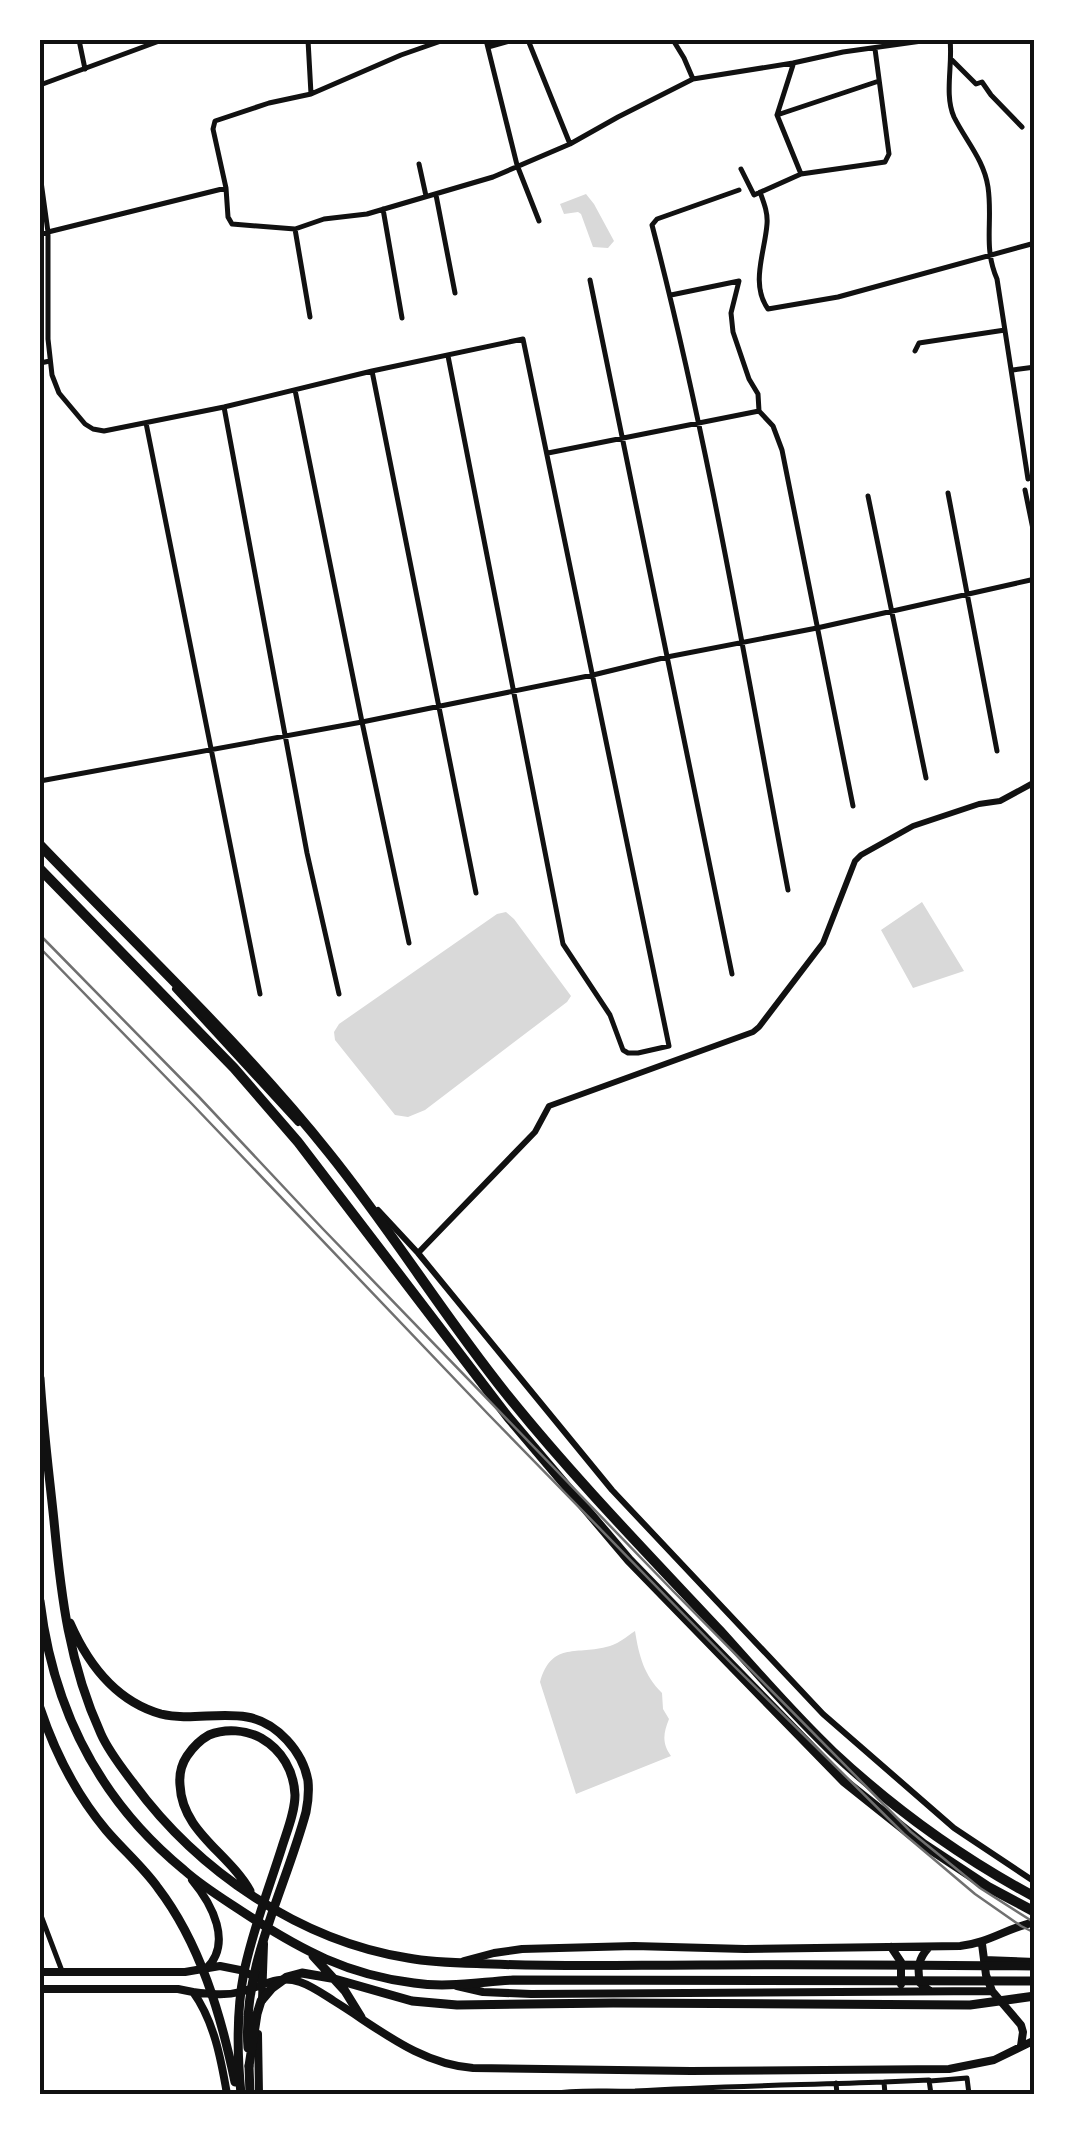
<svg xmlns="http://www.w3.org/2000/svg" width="1075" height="2134" viewBox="0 0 1075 2134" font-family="'Fira Sans Condensed',sans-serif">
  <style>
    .water { fill: #d9d9d9 }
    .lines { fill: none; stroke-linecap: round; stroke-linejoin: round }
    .minor { stroke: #111; stroke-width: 5 }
    .tertiary { stroke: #111; stroke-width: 6 }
    .secondary { stroke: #111; stroke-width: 8 }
    .primary { stroke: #111; stroke-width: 9 }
    .trunk { stroke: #111; stroke-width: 9 }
    .motorway { stroke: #111; stroke-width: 10 }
    .tram { stroke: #707070; stroke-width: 2.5 }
    .rail { stroke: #707070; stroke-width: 2.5 }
    .neatline { fill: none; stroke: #111; stroke-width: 4 }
  </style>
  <rect width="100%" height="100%" fill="#fff"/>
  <path class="water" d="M586,194l8,10 20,37 -6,7 -15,-1 -12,-33 -3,-2 -14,2 -4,-10z
    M922,902l42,69 -51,17 -32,-58z
    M506,912l8,7 57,77 -4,6 -142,108 -17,7 -13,-2 -60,-75 -1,-8 5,-8 158,-110z
    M635,1631c4,25 9,44 27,62l1,16 6,10c-6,15 -7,24 2,37l-95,38 -36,-112c12,-40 34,-27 66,-35 11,-2 20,-10 29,-16z"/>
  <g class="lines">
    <path class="minor" d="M79,40l6,29
      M308,40l3,54
      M444,40l-43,15 -90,39 -42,9 -54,18 -2,8 13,59 2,29 4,7 63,5 29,-10 43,-5 126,-37 77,-33 48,-27 75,-38 100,-16 50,-11 86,-12
      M486,40l31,125 22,56
      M528,40l42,104
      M673,40l11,18 9,21
      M950,40c3,24 -6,55 4,77 12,24 30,43 34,70 5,34 -5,60 9,92l31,200
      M488,47l25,-7
      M952,60l24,24 6,-2 9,13 31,32
      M793,65l-16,50 24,59
      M40,85l122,-45
      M777,115l102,-34
      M419,164l7,32
      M741,169l13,26 47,-21 84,-12 4,-8 -14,-105
      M40,174l8,58v107l4,36 7,18 26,31 8,5 11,2 120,-24 148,-36 151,-32 146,707 -31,7h-10l-5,-3 -13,-35 -47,-71 -115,-588
      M739,190l-82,29 -5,6c57,219 94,443 136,665
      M760,192c4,11 8,21 7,32 -2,28 -17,60 1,85l70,-12 197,-54
      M436,195l19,98
      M383,209l19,109
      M295,229l15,88
      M40,234l186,-46
      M590,280l142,694
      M671,295l68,-14 -8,32 2,19 16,47 9,15 1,17
      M915,351l4,-8 86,-13
      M40,363l10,-2
      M1013,370l22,-3
      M372,371l104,522
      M295,390l67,332 47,221
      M224,407l83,446 32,141
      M759,411l14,15 9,24 71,356
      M146,423l114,571
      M548,453l211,-42
      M1025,490l10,49
      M948,493l49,258
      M868,496l58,282
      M40,781l322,-59 231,-47 74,-18 150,-29 218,-49
      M40,1913l22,58
      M930,2081l37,-3 2,16
      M884,2082l45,-2 2,14
      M836,2083l1,11
      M550,2094c28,-5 57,-2 85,-3 83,-5 166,-6 249,-9l1,12"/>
    <path class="tertiary" d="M175,989l123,134
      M378,1210l40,43 194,237 211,224 131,114 81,54
      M418,1253l117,-121 14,-26 204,-74 6,-5 64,-84 32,-82 6,-6 52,-29 66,-22 21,-3 35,-19"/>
    <path class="secondary" d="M192,1880c20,24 41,63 14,89
      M982,1944l4,31 6,16 29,34 2,7 -2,14
      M891,1947l10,15v22
      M929,1947c-11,12 -12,21 -9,36l10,8
      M984,1960l51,2
      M464,1961l30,-8 28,-4 112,-3 111,3 215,-3c29,-3 47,-18 75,-24
      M40,1972h145l35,-6 20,4 18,8
      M457,1986l26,6 48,2 461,-3
      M40,1989h138l15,3c21,29 28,67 34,102
      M193,1992c16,2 32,4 47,0 21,-5 37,-18 60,-10 12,4 23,12 34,19 44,27 85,63 139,67l218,3 258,-2 45,-9 41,-20
      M262,2000l2,-56
      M258,2034l1,60"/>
    <path class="primary" d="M249,2066l1,28"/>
    <path class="trunk" d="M40,1378c3,48 9,95 14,143 7,75 15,143 47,213 8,18 21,34 33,50 64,87 166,157 274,174 27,5 55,5 83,6 70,3 141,1 211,1 111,-1 222,0 333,1
      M40,1601c13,108 60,200 144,269 19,17 41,30 62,44 55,36 102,61 168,69 33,5 65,-1 99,-3l522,1
      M70,1623c18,41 45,78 91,91 28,7 57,-2 86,3 30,5 56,35 61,64 1,10 0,21 -2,31 -21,78 -64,154 -58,236
      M40,1708c15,45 36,86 66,122 17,20 37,37 52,58 42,55 63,127 77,194
      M313,1956l32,35 16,26
      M249,2066l8,-52 4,-13 11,-13 15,-11 15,-4 29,5 81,23 45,4 156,-2 357,2 65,-9
      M241,2094c-4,-41 -5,-81 3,-122 9,-43 25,-84 38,-125 5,-16 13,-35 13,-52 -1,-24 -13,-45 -34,-57 -15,-8 -35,-10 -52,-3 -9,5 -16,12 -22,21 -6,9 -8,18 -7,29 2,47 49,68 70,106"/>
    <path class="motorway" d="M40,845c97,101 201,198 289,308 63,78 116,165 179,243 66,82 140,158 212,235 37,41 73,83 113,121 61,57 129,106 202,145
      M40,869l194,199 64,74 210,275 121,143 215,221 79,63 65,43 47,25"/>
    <path class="tram" d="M40,948l152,156 297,311 243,249 172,170 71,60 46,32 14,7"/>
    <path class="rail" d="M40,935l159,162 124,132 351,363 237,240 69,56 55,35"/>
  </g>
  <rect width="1075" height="2134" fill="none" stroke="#ffffff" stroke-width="85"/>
  <rect x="42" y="42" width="990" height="2050" class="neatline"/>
</svg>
